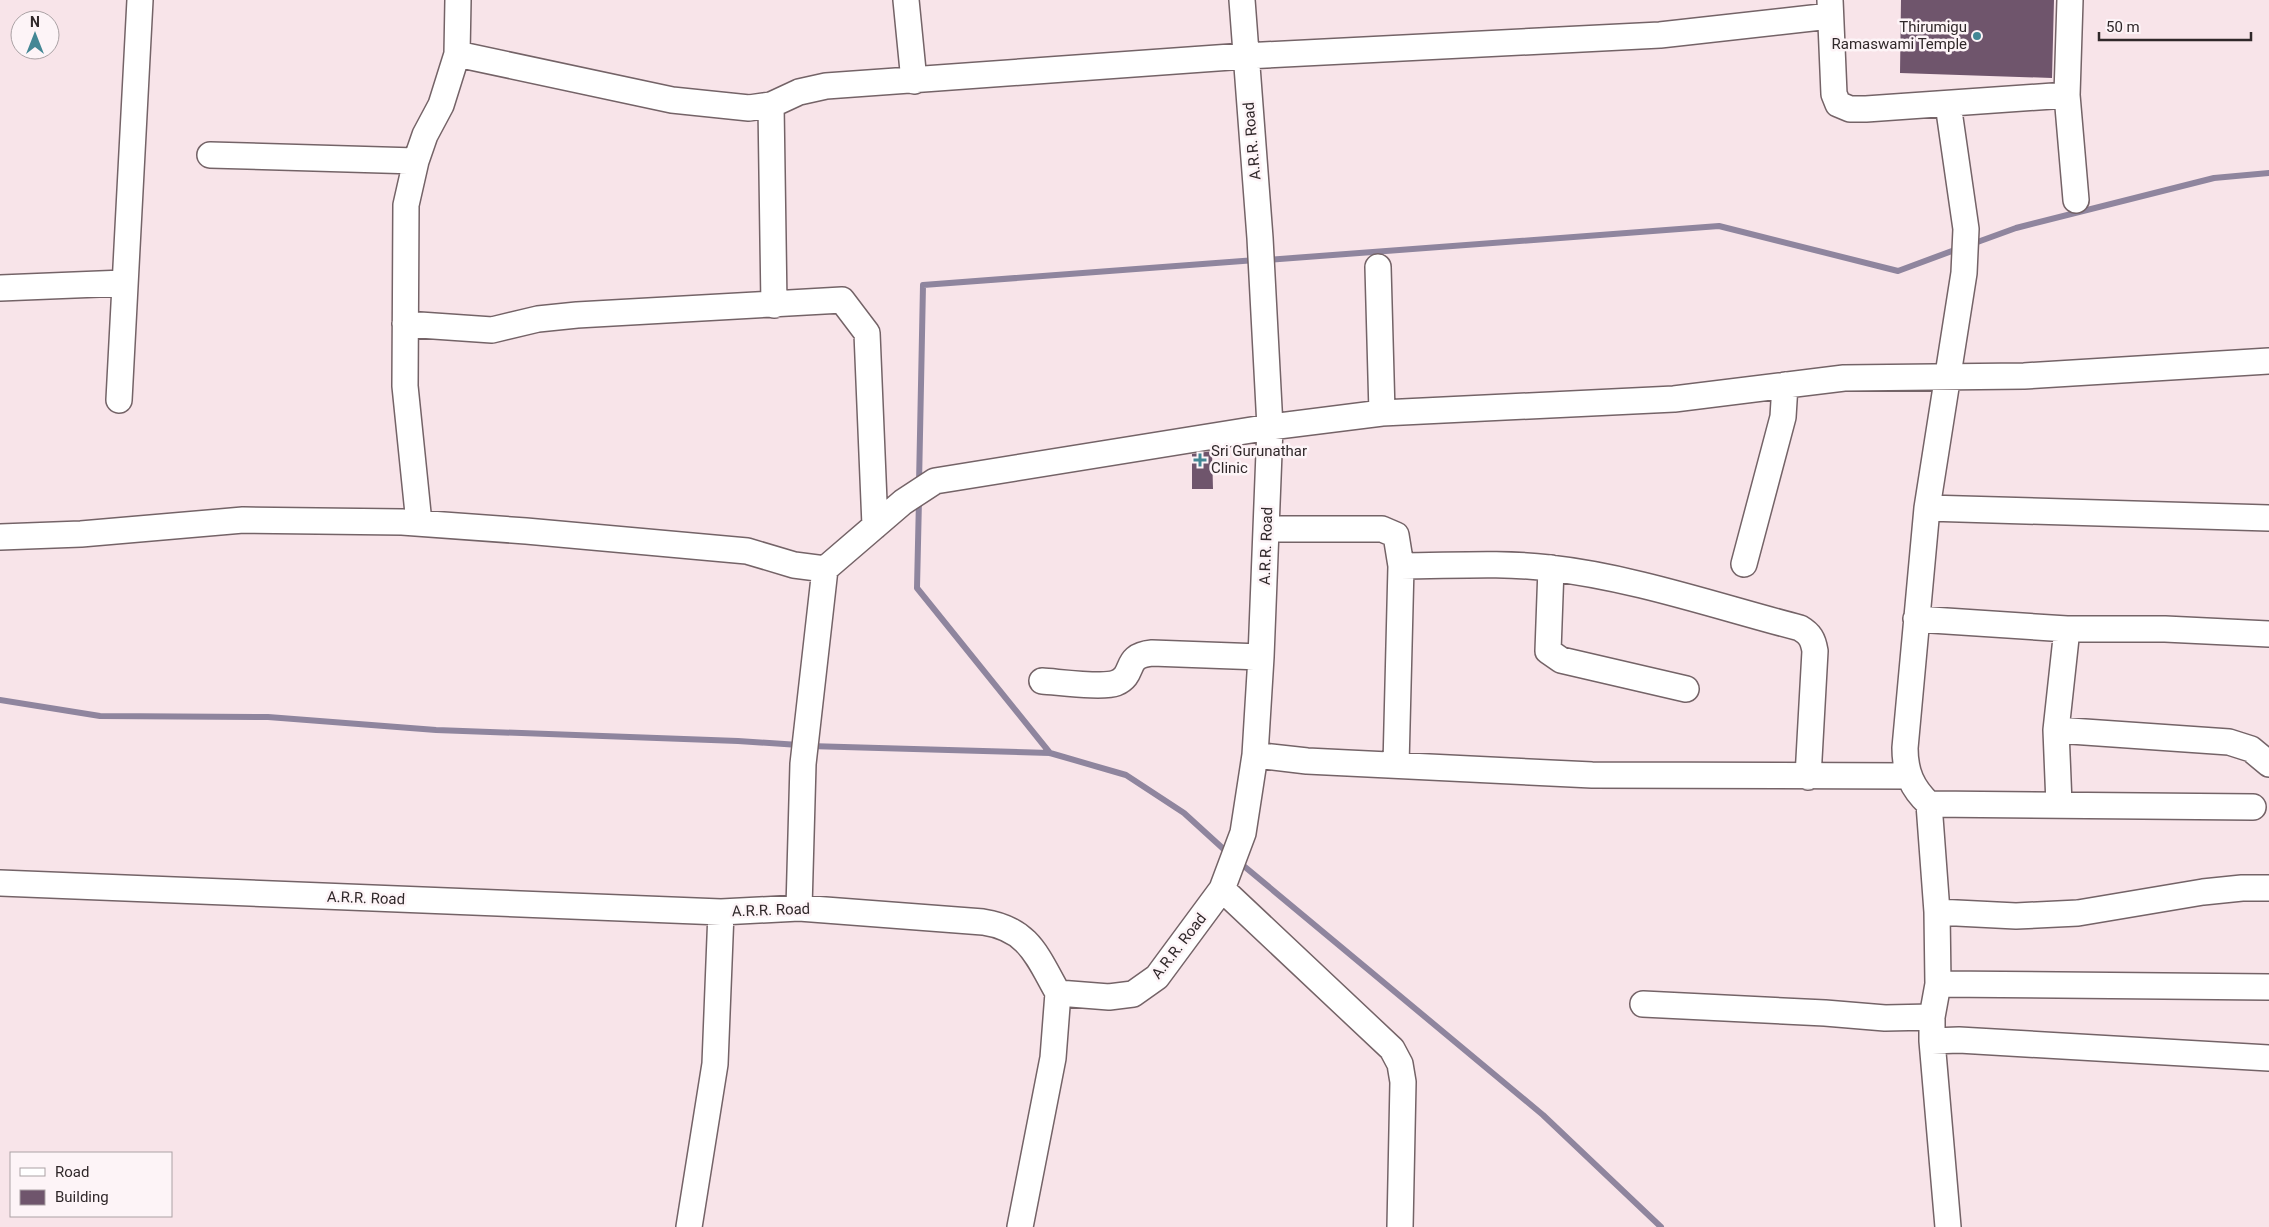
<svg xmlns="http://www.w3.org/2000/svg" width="2269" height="1227" viewBox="0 0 2269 1227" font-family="Roboto,sans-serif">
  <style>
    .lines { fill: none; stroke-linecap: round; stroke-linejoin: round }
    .stream { stroke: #8f859e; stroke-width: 6 }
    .building { fill: #6f556c }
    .minor-casing { stroke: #746367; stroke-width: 28 }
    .minor { stroke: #fff; stroke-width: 25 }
    .poi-dot { fill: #438795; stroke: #fdf4f7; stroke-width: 2 }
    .labels { text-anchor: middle; stroke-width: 5; stroke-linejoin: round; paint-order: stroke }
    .poi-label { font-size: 15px; fill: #30282a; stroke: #fdf4f7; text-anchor: end }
    .street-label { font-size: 15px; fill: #30282a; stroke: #fdf4f7 }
  </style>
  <rect width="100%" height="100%" fill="#f8e4e9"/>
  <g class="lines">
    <path class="stream" d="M1972,244l44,-16 198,-50 55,-5
      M1266,260l453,-34 179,45 62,-23
      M919,484l4,-199 333,-25
      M919,499l-2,89 133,165
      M0,700l100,16 168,1 168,13 302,11 61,4
      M809,746l241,7 76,22 58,38 45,41
      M1239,862l304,253 118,112"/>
  </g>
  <path class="building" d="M1901,0h153l-2,78 -152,-5z
    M1212,451l1,38h-21v-35z"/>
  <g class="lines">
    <defs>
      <path id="minor" d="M906,0l8,81
        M1830,0l4,94 4,10 12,5h16l201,-14 3,-95
        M457,54l215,46 77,8 22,-3 28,-13 27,-6 419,-30 415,-21 170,-19
        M2067,95l9,105
        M771,105l3,200
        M210,155l206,6
        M1378,267l4,146
        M0,288l124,-5
        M405,324l87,6 46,-11 39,-4 265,-15 25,33 8,193
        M119,400l21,-400
        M1927,508l342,10
        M419,523l-14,-137 1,-181 10,-44 9,-26 16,-30 16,-51 1,-54
        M1266,529h116l14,6 5,31 -5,199
        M0,537l81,-3 162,-14 159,2 124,9 221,20 47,14 31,4 78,-67 32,-21 335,-54 112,-14 292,-14 170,-21 180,-2 245,-15
        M1744,564l39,-147 2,-32
        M1401,566c49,0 99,-4 148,2 83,9 170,39 251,60 10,6 13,11 15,23l-7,126
        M1551,568l-3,83 13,9 125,29
        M1916,619l151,10h98l104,5
        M1042,681c17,1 61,7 74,2 21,-9 6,-27 36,-30l109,4
        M2056,730l173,12 22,7 18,15
        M1255,755l52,6 285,14 316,1
        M1929,804l324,3
        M2059,804l-3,-74 11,-101
        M0,883l721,29 78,-4 184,14c46,7 54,34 75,71l51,4 24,-3 24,-17 65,-88 21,-56 12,-78 6,-98 9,-230 -10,-189 -18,-238
        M1222,889l170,160 8,15 3,18 -3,145
        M799,908l4,-144 22,-195
        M1937,912l79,4 62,-3 125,-21 39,-4h27
        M1938,984l331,3
        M1643,1004l182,9 60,5 47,-1
        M1932,1041l27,-1 310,18
        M689,1227l26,-163 6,-152
        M1020,1227l33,-169 5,-65
        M1948,1227l-16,-186v-24l6,-33 -1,-72 -8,-108c-17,-16 -24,-32 -24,-56l22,-240 37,-235 2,-44 -18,-125"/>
    </defs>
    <use href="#minor" class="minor-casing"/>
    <use href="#minor" class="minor"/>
  </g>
  <g class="poi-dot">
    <circle cx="1977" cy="36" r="5"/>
    <path d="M1197.5 452.5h5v5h5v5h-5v5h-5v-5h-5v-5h5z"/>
  </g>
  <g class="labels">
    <g class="poi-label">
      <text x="1967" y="32">Thirumigu<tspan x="1967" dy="17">Ramaswami Temple</tspan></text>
      <text x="1211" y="456" text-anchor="start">Sri Gurunathar<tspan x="1211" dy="17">Clinic</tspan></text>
    </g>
    <g class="street-label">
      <text transform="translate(1252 141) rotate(-95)" y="5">A.R.R. Road</text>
      <text transform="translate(1266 546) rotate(-88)" y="5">A.R.R. Road</text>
      <text transform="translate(366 898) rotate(2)" y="5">A.R.R. Road</text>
      <text transform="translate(771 910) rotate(-2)" y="5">A.R.R. Road</text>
      <text transform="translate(1179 946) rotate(-52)" y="5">A.R.R. Road</text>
    </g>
  </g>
  <rect x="10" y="1152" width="162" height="65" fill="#fdf4f7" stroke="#aba2a5"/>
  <rect x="20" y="1168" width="25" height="8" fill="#ffffff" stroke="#aba2a5"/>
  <text x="55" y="1177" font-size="15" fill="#30282a">Road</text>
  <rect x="20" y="1190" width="25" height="15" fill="#6f556c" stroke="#aba2a5"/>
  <text x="55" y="1202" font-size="15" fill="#30282a">Building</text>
  <g transform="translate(35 35)"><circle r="24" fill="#fdf4f7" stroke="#aba2a5"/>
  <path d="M0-4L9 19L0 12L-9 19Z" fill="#438795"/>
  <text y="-8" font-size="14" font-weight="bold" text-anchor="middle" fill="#30282a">N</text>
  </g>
  <path d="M2099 32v8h152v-8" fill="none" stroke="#30282a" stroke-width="2.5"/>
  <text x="2106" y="32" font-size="15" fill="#30282a" stroke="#fdf4f7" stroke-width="4" paint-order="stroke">50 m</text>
</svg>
